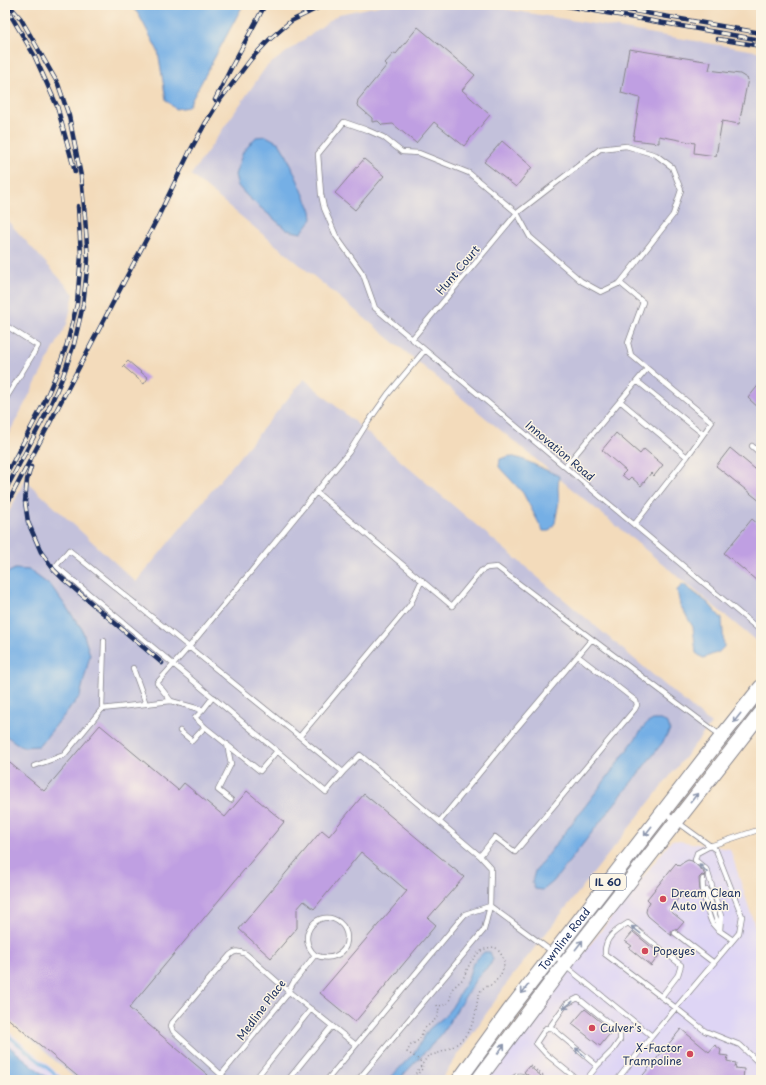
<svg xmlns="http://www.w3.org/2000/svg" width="766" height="1085" viewBox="0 0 766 1085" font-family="'Playpen Sans',sans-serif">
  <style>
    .built { fill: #ded5f5 }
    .industrial { fill: #c3c1db }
    .water { fill: #75afe5; stroke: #486fa2 }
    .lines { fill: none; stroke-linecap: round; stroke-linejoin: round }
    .stream { stroke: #75afe5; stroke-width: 3 }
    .building { fill: #bf9fe2 }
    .service-casing { stroke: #87858c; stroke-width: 6 }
    .primary-casing { stroke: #87858c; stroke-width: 16 }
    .path { stroke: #87858c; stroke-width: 1.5; stroke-dasharray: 1 3; stroke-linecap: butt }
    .service { stroke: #fff; stroke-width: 4.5 }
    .primary { stroke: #fff; stroke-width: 14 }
    .rail-casing { stroke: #1b2f5e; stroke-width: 4.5 }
    .rail { stroke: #fcf5e5; stroke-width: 3; stroke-dasharray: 9; stroke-linecap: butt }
    .oneway { stroke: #8d97ae }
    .poi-dot { fill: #d1495b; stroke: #fcf5e5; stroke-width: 1.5 }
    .labels { text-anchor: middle; stroke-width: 3; stroke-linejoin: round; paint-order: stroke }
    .shield { fill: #fcf5e5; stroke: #5e6a86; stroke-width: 1 }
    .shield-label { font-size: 10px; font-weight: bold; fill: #1b2f5e }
    .street-label { font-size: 11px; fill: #1b2f5e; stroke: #fcf5e5 }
    .poi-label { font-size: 11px; fill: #1b2f5e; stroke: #fcf5e5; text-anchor: start }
  </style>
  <rect width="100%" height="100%" fill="#fcf5e5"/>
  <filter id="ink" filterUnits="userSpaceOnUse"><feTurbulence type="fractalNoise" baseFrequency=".025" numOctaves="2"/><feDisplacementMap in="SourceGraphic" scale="8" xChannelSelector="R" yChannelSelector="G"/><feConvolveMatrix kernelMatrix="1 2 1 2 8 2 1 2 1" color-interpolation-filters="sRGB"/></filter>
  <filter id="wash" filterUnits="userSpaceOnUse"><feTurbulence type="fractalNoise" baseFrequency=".012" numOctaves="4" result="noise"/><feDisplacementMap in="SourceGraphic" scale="16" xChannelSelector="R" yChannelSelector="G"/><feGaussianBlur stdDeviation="0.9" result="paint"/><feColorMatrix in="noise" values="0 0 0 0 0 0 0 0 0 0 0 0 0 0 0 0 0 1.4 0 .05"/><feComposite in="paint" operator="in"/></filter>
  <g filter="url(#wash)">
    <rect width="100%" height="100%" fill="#f3dbbb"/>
    <path class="built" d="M672,840l58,9 31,96v135h-277z
      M5,1028l61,52h-61z"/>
    <path class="industrial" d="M383,5h98l280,47v593l-570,-470 75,-108 73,-53z
      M5,218l69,76 -7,30 -62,117z
      M304,379l185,157 222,188 -201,255 -69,101h-364l-72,-63v-497l20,-40 111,102z"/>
    <path class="water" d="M132,5h111l-55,102 -13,2 -9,-9 -8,-49 -18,-34z
      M266,136l13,7 8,13 24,55 1,8 -11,14 -14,-3 -39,-33 -10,-11 -3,-11 8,-23 13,-15z
      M510,456l12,3 37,17 -1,12 1,13 -4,22 -6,8h-6l-20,-38 -24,-26 1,-8z
      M15,569l14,1 23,17 30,42 8,26 -10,41 -41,50 -17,1 -17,-12v-161z
      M683,584l25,19 14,16 2,28 -5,5 -16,6 -7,-5 -3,-26 -13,-22 -3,-15z
      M653,720h8l7,3 2,7 -7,12 -110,140 -10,8 -8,-1 -3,-7 3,-11 68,-88 43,-59z
      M484,952h6l3,7 -3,6 -12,11 -37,59 -37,39 -4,6h-12l26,-27 15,-24 15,-12 8,-10 16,-28 5,-16z
      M5,1043l45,37h-45z"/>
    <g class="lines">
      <path class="stream" d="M5,1033l57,47"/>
    </g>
    <g id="blocks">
      <path class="building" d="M418,27l57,48 -13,15 28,25 -26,31 -30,-24 -18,21 -23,-19 -11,1 -4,-4 -6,1v-4l-15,-13 1,-5 29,-35 -2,-2 9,-10 2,1z
        M629,49l82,13 -2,8 31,4 8,5 -9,45 -17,-3 -6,35 -22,-3 1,-10 -36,-7v7l-26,-3 7,-42 -19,-5z
        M502,141l30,26 -16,20 -32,-25z
        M364,159l20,17 -29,34 -20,-17z
        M128,361l20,17 -4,6 -21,-18z
        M761,382v28l-13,-12z
        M616,433l24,21 4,-5 19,16 -9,11 -3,-3 -10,13 -10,-9 -3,3 -6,-5 4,-4 -24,-21z
        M730,448l31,26v28l-45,-36z
        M752,519l9,8v49l-4,5 -33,-28z
        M100,725l78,65 6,-7 41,34 22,-26 37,31 -155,186 79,67 -4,5h-122l-77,-64v-257l39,32z
        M364,794l100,83 -36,41 8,7 -81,97 -35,-29 87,-102 -46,-39 -47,57 -10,-8 -7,8v19l-26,30 -32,-29 83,-99 7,6z
        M688,860l4,1 11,10 2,5 -3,-1 -3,3 1,14 -21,6 -10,12 15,12 -7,8 -2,-1 -3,1 -1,3 1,3 -24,-20 -2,-4 1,-5 3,-5 -3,-3 29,-36 3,3 5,-4z
        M633,932l27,22 -9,12 -22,-18 3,-2 -7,-5z
        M585,1009l27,22 -12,15 -28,-22z
        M681,1029l28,23 6,-7 6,5 -1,5 8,1 -1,5 9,2 -1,5 9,1 -1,11h-104z
        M529,1066l12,10 -3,4h-4l-10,-8z"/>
    </g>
  </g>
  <g filter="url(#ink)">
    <use href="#blocks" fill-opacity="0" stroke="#87858c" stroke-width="1"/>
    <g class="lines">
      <defs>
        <path id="service" d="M620,283l23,19 -15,41 3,12 81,67 -25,35
          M5,325l33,21 -33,54
          M412,339l105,-126 83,-64 26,-3 30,9 16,12 9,23 -8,25 -53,68 -19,9 -20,-11 -51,-44 -13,-24 -48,-40 -50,-20 -17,-1 -19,-15 -16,-7 -23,-8 -26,32 3,40 3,14 12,28 27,38 12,34 386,323
          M637,381l66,53
          M620,401l27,-32
          M752,446l9,8
          M565,467l55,-66 67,56 -53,68
          M316,492l136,114 29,-35 6,-3 10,-1 95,72
          M133,668l13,36
          M213,697l-10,13 -32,-9 -14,-18 32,-36 -120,-97 -13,16c90,75 180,151 270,226l17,-20
          M102,709l69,-8
          M205,727l55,44 17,-20
          M180,731l12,10 13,-14 -10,-9 8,-8
          M300,736l110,-131 12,-25
          M227,744l4,20 -13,26 13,10
          M34,766l30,-11 38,-46 2,-68
          M440,821l74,-90 78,-92 128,96
          M480,856l15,-19 20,15 120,-143 2,-4 -1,-4 -58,-45
          M703,879c-2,9 5,35 9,44 1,2 4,4 6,7
          M707,890l13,41 13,9
          M490,906l64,47 10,12 88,71
          M720,931l1,-15 -13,-43 -2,-4 -11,-9 2,-7 13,-7 51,-17
          M675,933l39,30
          M661,997l17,-22 3,-10 -53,-42c-13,8 -24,15 -23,31l71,54 29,23 35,14 21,20
          M549,1028l17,-24 12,-6 42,34v8l-7,10 -16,16
          M221,1080v-5l65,-79 7,-13 22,-28c-21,-20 4,-48 24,-33 5,4 8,10 8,16 0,18 -18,23 -32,17
          M227,1080l-54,-49 -2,-5 1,-3 58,-68c6,-5 8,-4 16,-1l42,37 68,54 109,-131 25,-8
          M261,1080l-4,-3 54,-68
          M288,1080l44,-54
          M327,1080l29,-35
          M358,1080l126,-150 6,-24 1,-38 -11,-12 -120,-101 -17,17 -154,-125 160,-195 17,-27 22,-31 37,-44
          M512,1080c5,-6 11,-5 17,0
          M578,1080l-32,-26 -10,-11 10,-15h6l45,38 -11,14
          M617,1080l35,-44 87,-103 3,-17 -26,-66 -51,-37"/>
        <g id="primary">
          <path id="s1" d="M459,1080l50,-69 195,-252 57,-72"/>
          <path d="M478,1080l86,-115 197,-252"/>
        </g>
      </defs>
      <use href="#service" class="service-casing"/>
      <use href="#primary" class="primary-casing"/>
      <path class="path" d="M530,1065l16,13 -2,2
        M416,1076l6,-7 1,-3
        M411,1080l17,-24c21,-5 37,-13 45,-34 4,-10 3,-21 7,-30 3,-6 8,-5 13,-8 2,-2 4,-5 6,-7 8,-11 6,-21 -4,-30l-8,1 -8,4 -9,11 -7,16 -10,9 -4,14 -7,4 -5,-1 2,5 -2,8 -13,11 -5,11 -8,5 -4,7 11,7 5,5"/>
      <use href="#service" class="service"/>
      <use href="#primary" class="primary"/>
      <defs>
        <path id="rail" d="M561,5l200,35
          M600,5l161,28
          M6,10l4,4 24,41 23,51 18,66
          M718,39l43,7
          M215,100l17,-34 33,-61
          M31,467l-4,13 -2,22 3,20 13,30 13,18 9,9 99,84
          M5,477l38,-72 13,-30 11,-31 10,-40 4,-49 -3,-49
          M5,491l44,-83 14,-32 11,-32 9,-39 5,-45 -3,-43 -4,-41 -12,-60 -11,-32 -37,-65 -12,-14
          M5,508l152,-289 33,-68 15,-27 15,-24 31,-41 19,-20 21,-18 33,-16"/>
      </defs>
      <use href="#rail" class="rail-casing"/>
      <use href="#rail" class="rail"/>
    </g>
    <defs><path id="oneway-shaft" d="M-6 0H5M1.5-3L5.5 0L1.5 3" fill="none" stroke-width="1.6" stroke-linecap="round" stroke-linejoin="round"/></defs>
    <g class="oneway">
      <use href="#oneway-shaft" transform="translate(737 718) rotate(129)"/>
      <use href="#oneway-shaft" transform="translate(694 798) rotate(-52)"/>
      <use href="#oneway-shaft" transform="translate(648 831) rotate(128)"/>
      <use href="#oneway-shaft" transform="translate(703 868) rotate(-133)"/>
      <use href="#oneway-shaft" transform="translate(636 930) rotate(-142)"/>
      <use href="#oneway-shaft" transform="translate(579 945) rotate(-52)"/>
      <use href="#oneway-shaft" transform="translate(525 989) rotate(128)"/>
      <use href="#oneway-shaft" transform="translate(568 1005) rotate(142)"/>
      <use href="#oneway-shaft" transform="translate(501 1049) rotate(-54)"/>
      <use href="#oneway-shaft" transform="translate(580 1052) rotate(-139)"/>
    </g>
  </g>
  <g class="poi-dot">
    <circle cx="663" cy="899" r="4"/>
    <circle cx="645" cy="951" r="4"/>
    <circle cx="592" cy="1028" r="4"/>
    <circle cx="690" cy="1054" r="4"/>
  </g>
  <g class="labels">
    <rect class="shield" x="590" y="874" width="36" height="16" rx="3"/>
    <g class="shield-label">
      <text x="608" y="886">IL 60</text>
    </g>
    <g class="street-label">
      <text transform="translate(458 270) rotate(-50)" y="4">Hunt Court</text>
      <text transform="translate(560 451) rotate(40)" y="4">Innovation Road</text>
      <text dy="4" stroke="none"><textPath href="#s1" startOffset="176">Townline Road</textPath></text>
      <text transform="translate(261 1010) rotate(-53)" y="4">Medline Place</text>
    </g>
    <g class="poi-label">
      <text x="671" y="897">Dream Clean<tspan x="671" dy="13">Auto Wash</tspan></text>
      <text x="653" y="955">Popeyes</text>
      <text x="600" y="1032">Culver's</text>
      <text x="682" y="1052" text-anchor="end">X-Factor<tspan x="682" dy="13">Trampoline</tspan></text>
    </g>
  </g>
  <rect width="766" height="1085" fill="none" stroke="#fcf5e5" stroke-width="20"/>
</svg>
